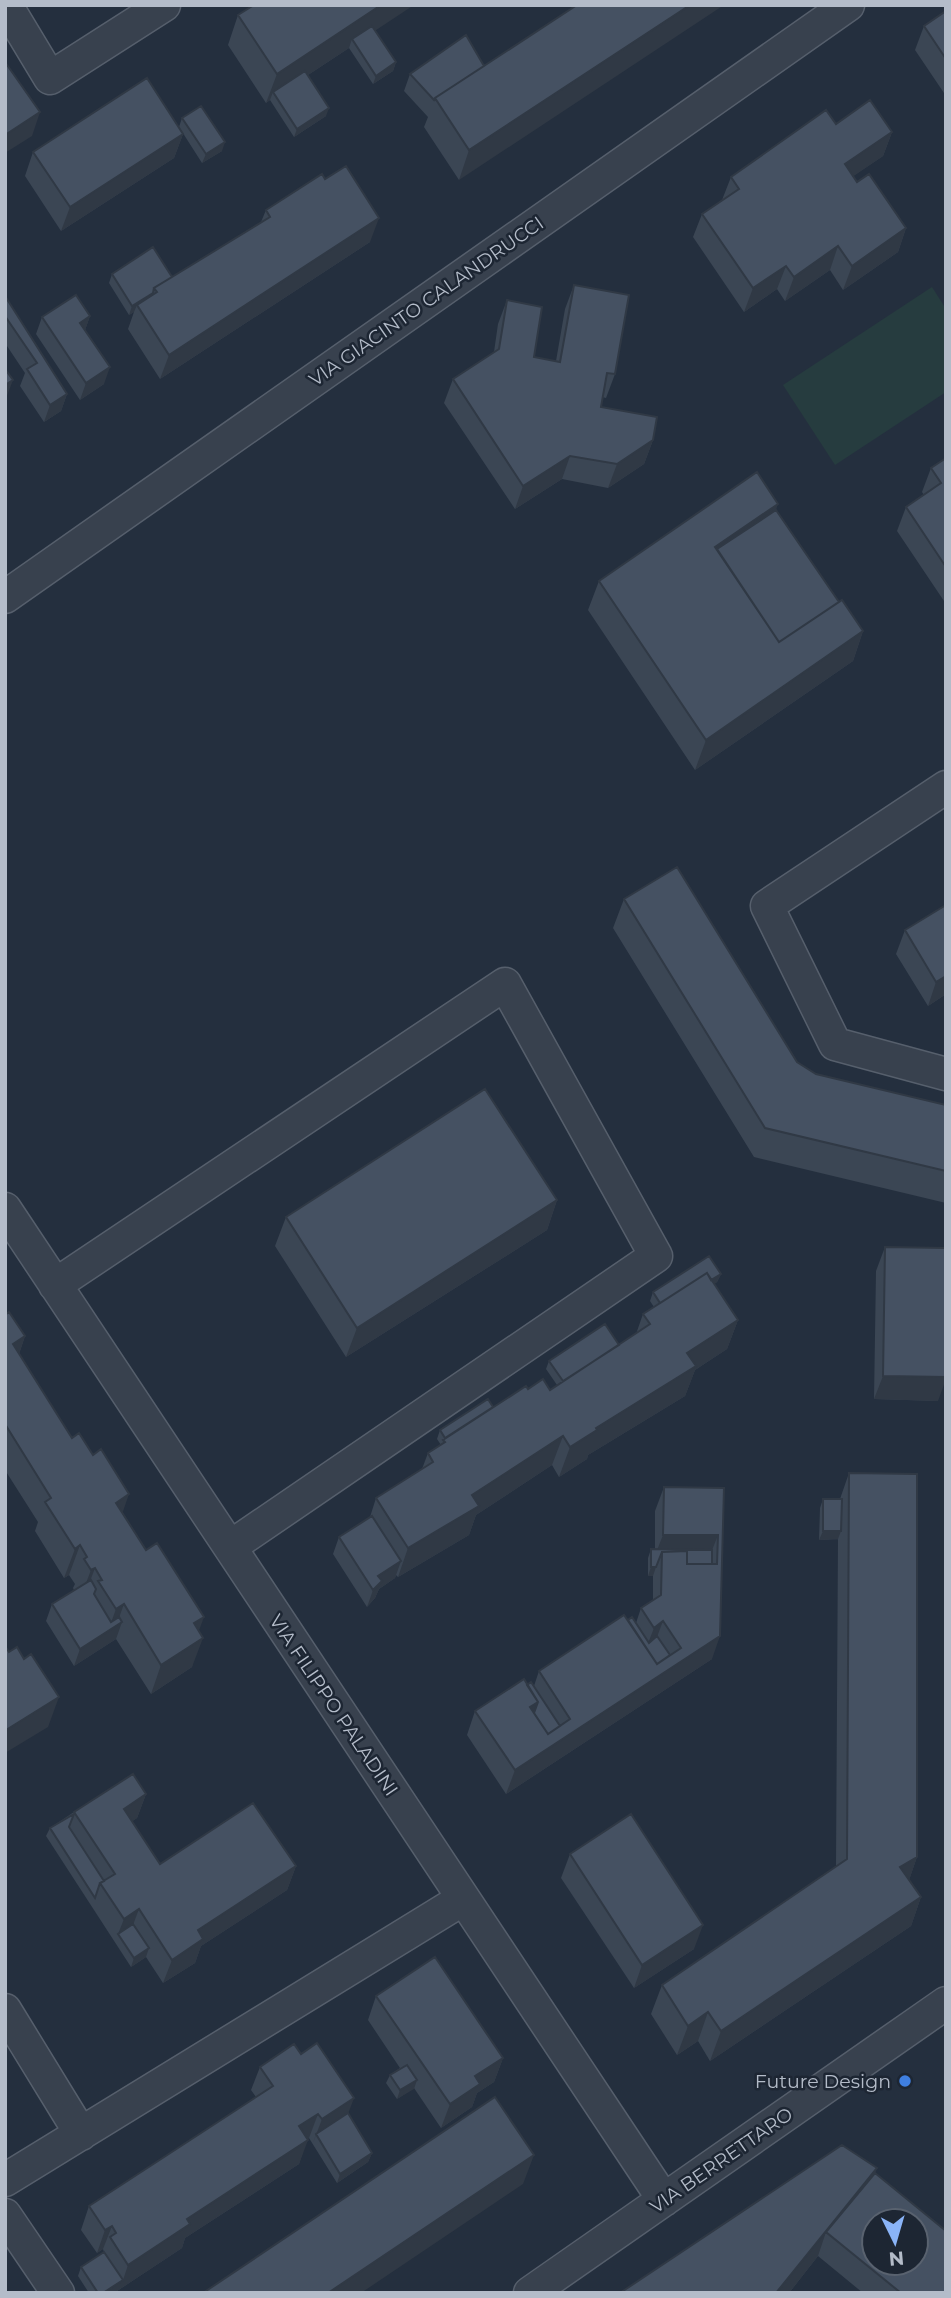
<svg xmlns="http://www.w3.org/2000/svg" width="951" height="2298" viewBox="0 0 951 2298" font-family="Montserrat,sans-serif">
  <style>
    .park { fill: #263c3f }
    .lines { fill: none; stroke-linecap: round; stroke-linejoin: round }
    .minor-casing { stroke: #565f6c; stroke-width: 35 }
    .minor { stroke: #38414e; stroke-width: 32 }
    .wall { fill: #3b4654 }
    .shaded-wall { fill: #303945 }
    .building { fill: #455162; stroke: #303945; stroke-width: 2; fill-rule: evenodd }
    .shop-dot { fill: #3f7fe0; stroke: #1d2633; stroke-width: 2.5 }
    .labels { text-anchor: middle; stroke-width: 5; stroke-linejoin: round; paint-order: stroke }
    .street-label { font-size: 19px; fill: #b4bcc9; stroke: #1d2633 }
    .poi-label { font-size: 19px; fill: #b4bcc9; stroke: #1d2633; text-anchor: end }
  </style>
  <rect width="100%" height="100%" fill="#242f3e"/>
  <path class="park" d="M932,287l14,22v83l-111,73 -52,-80z"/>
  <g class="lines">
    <defs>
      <path id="minor" d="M6,5l44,73 114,-73
        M5,597l843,-592
        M946,787l-179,119 68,138 111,30
        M5,1209l659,991
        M55,1285l450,-301 151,272 -426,291
        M5,2010l76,124
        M5,2180l458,-281
        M5,2215l53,78
        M530,2293l416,-290"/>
    </defs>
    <use href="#minor" class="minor-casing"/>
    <use href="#minor" class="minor"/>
  </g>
  <path class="wall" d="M577,5l-118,175 -35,-53 4,-10 -24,-26 6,-17 74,-8z
    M946,11v85l-31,-46 9,-24z
    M238,15l137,16 21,31 -3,9 -20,13 -24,-36 -41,27 18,41 -32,21 -24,-37 -4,3 -38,-58z
    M182,118l40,33 -20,12 -23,-36z
    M836,124l56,8 -9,24 -30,20 4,6 49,46 -8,24 -55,38 -13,-20 -45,31 -8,-12 -33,23 -51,-75 9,-23 20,-14 9,-23z
    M183,134l-9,24 -113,73 -36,-55 8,-24z
    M266,210l104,32 -210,137 -32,-50 6,-17 -5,3 -20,-32 3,-9 60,3 89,-55z
    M574,285l41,89 -9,24 -4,-1 -1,10 52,33 -9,24 -36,24 -46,-9 -47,30 -71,-106 9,-24 41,-27 4,-28 9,-24 27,57 22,4 9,-52z
    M5,296l62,98 -6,17 -17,11 -24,-36 5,-13 -20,-30z
    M90,316l-5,14 19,54 -24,16 -44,-66 6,-17z
    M946,458v146l-49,-73 9,-24 18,-12 -2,-3 9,-24z
    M776,510l63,92 24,29 -10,30 -158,109 -107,-160 11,-29z
    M624,899l173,163 19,12 130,31v98l-192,-46 -141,-229z
    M946,905v89l-18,12 -32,-52 9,-24z
    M557,1200l-10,30 -201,127 -71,-111 11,-29z
    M885,1247l53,154 -64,-2 2,-128z
    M721,1274l-4,8 -3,2 24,36 -11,29 -32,21 -10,26 -97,59 -1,4 -28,18 -7,-12 -76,50 -7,20 -71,42 -2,-2 -1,3 -16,11 -4,9 -8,9 -34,-53 6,-17 31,-20 6,-19 46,-29 6,-16 13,-8 -4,-6 3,-9 53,-23 35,-18 22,1 7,-5 -11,-16 3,-8 70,-16 17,-11 7,-20 11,-7 -4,-6 3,-9z
    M5,1315l20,21 -6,18 53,84 51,75 75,118 -6,36 -41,27 -35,-55 -42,27 -28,-45 6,-17 22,-14 -1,-2 2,-4 -6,-9 -5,3 -29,-47 3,-9 -33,-52z
    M849,1473l68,384 -8,23 12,17 -10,29 -201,135 -12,-20 -21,14 -26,-41 11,-29 174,-119 2,-328v1l-19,1 1,-32 3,-9h17z
    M664,1487l60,1 -12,171 -206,135 -39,-59 8,-24 52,-26 7,1 5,-15 89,-51 8,3 5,-15 12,-8v-24h-5v-18l3,-9h4v-38z
    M146,1794l-9,24 -5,3 28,43 136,2 -9,24 -86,56 -6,17 -32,20 -17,-26 -15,10 -85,-131 4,-8 24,-16z
    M570,1854l124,95 -60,39 -73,-110z
    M376,1996l127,62 -9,24 -17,11 -5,14 -31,21 -27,-40 -17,11 -11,-16 4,-8 10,-7 -32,-48z
    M301,2054l47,59 24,40 -4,9 -31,21 -28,-45 -2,1 -8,25 -114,74 -3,10 -68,45h-25l-11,-17 3,-9 23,-15 -1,-3 -6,4 -16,-23 8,-24 167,-109 -5,-7 9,-23z
    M875,2173l71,120h-83l-45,-37 -29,37h-169z"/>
  <path class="shaded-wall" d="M381,5h33l-59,39 -3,-5 -3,9 -73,48 -3,-4 -3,8 -4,3 11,-29z
    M690,5h34l-265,175 10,-30z
    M396,62l-3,9 -20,13 3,-8z
    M329,108l-3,8 -32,21 3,-8z
    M40,112l-8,24 -27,17v-18z
    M892,132l-9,24 -47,32 9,-24z
    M183,134l-9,24 -113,73 9,-24z
    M225,142l-3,9 -20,12 4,-9z
    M379,218l-9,24 -210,137 9,-24z
    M906,228l-8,24 -55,38 9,-24z
    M838,246l-8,24 -45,31 9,-24z
    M786,266l-9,23 -33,23 9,-24z
    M153,293l-4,9 -12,3 -3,7 -5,3 3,-9z
    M90,316l-6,17 -4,-10z
    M110,367l-6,17 -24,16 6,-17z
    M13,380l-8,21v-16z
    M67,394l-6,17 -17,11 6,-17z
    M653,440l-9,24 -36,24 9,-24z
    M570,456l-8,23 -47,30 8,-23z
    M778,504l-10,29 -55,19 2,-5z
    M863,631l-10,30 -158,109 11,-30z
    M946,976v18l-18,12 8,-24z
    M557,1200l-10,30 -201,127 11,-29z
    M721,1274l-4,8 -13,9 4,-9z
    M738,1320l-11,29 -32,21 -10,26 -97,59 -1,4 -28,18 11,-30 26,-19 91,-75z
    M25,1336l-10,30 -2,-22z
    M883,1376l63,1v2l-8,22 -64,-2z
    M563,1436l-11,29 -76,50 -7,20 -71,42 10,-29 64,-53z
    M129,1494l-10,29 -3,-20z
    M823,1531h18l-3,8 -19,1z
    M663,1535h55l-9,23 -47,-6 -8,6z
    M80,1545l-11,30 -5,3 11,-29z
    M401,1561l-6,17 -16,11 -4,9 -8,9 11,-31z
    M651,1567h5l-3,9h-5z
    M95,1568l-11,29 -4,2 11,-29z
    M124,1604l-8,22 6,-4 -6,17 -42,27 6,-17 28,-18 8,-22z
    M204,1617l-10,27 9,-6 -11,29 -41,27 10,-29 33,-42z
    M663,1621l-9,24 -9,6 9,-23z
    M720,1636l-8,23 -206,135 9,-24z
    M59,1697l-11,30 -43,26 1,-23z
    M538,1702l-9,24 1,-19z
    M146,1794l-9,24 -21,15 8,-24z
    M917,1857l-10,29 -7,-19z
    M296,1866l-9,24 -86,56 -6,17 -32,20 9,-23 26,-30z
    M921,1897l-10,29 -201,135 11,-30z
    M139,1909l-9,24 -12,1 6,-15z
    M703,1925l-9,24 -60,39 8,-23z
    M149,1948l-3,9 -15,10 3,-9z
    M708,2012l-10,29 -21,14 11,-29z
    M503,2058l-9,24 -17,11 -5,14 -31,21 9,-24 25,-28z
    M417,2080l-3,9 -17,10 3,-9z
    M354,2098l-9,24 -29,12 -3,9 9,-24z
    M318,2114l-9,24 -19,12 9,-24z
    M308,2140l-9,24 -114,74 -3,10 -68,45h-11l20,-13 5,-15 59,-46z
    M372,2153l-4,9 -31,21 3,-9z
    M534,2155l-11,29 -162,109h-33z
    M877,2168l-11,29 -40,35 -8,24 -29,37h-13z
    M112,2226l-9,23 -6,4 8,-23z"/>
  <path class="building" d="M254,5h127l-104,69 -39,-59z
    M577,5h113l-221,145 -34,-52z
    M946,11v48l-22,-33z
    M372,26l24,36 -20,14 -24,-37z
    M466,35l18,31 -49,32 -1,2 -24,-26z
    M5,62l35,50 -35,23z
    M305,71l24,37 -32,21 -24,-37z
    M147,78l36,56 -113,73 -37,-55z
    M870,100l22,32 -47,32 12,18 12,-8 37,54 -54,38 -14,-20 -44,31 -8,-11 -33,22 -51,-74 37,-25 -8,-12 95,-67 10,14z
    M201,106l24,36 -19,12 -24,-36z
    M346,166l33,52 -210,137 -32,-50 20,-13 -3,-4 116,-71 -4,-7 56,-36 3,5z
    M153,247l19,30 -18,11 -1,5 -21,13 -20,-32z
    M574,285l55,10 -14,79 -8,-1 -6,34 56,10 -4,23 -36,24 -47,-8 -47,30 -70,-107 46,-30 8,-49 35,7 -8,50 26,5z
    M76,295l14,21 -10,7 30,44 -24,16 -44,-66z
    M5,296l62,98 -17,11 -23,-36 10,-6 -32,-47z
    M5,369l8,11 -8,5z
    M946,458v109l-40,-60 35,-24 -10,-15z
    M757,472l21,32 -63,43 64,95 63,-42 21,31 -157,109 -107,-159z
    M776,510l63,92 -60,40 -62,-93z
    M677,867l120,195 19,12 130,31v66l-181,-43 -141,-229z
    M946,905v71l-10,6 -31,-52z
    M485,1089l72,111 -200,128 -71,-111z
    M885,1247l61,1v129l-63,-1z
    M709,1256l12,18 -10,6 -4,-7 -47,30 -7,-11z
    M707,1273l31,47 -51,33 9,13 -100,62 1,2 -27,17 -7,-11 -91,59 7,11 -71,42 -32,-50 57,-36 -5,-9 17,-11 -2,-2 83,-54 2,3 15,-10 7,11 100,-66 -7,-10z
    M9,1312l16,24 -12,8 59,94 7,-5 14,22 8,-6 28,45 -13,9 30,47 11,-7 47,74 -10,6 9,15 -42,27 -37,-61 -8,5 -18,-28 4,-1 -7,-12 -4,2 -7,-11 3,-2 -7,-12 -5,4 -30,-47 6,-4 -46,-74v-109z
    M605,1324l14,21 -56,36 -14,-20z
    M488,1399l5,8 -48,31 -5,-8z
    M849,1473l68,1v383l-17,10 21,30 -200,134 -13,-19 -20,14 -26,-41 185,-126z
    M664,1487l60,1 -4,148 -205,134 -40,-59 49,-32 14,23 -8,5 18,27 22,-15 -31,-48 85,-56 33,49 24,-16 -18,-27 -9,7 -13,-20 20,-13 1,-43 25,-1v13h30l1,-29h-55z
    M823,1499h19l-1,32h-18z
    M372,1516l29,45 -23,15 4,5 -9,9 -34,-53z
    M651,1549l61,1v14h-25v-13l-25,1 -6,15h-5z
    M91,1580l5,9 -2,5 17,28 8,-5 3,5 -42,27 -28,-45z
    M632,1617l17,26 8,-7 13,19 -13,9 -29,-44z
    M5,1646l4,6 8,-5 7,12 7,-5 28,43 -53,33z
    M531,1682l29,44 -12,8 -14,-21 4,-11 -11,-17z
    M133,1774l13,20 -22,15 36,55 93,-61 43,63 -98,64 5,9 -31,21 -33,-51 -15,10 -24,-36 15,-9 -41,-62z
    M74,1814l-5,13 35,54 -4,2 -5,15 -45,-70z
    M631,1814l72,111 -61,40 -72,-111z
    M133,1924l16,24 -15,10 -16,-24z
    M435,1957l68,101 -28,18 5,8 -30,20 -74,-108z
    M317,2043l37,55 -32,21 -4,-5 -19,12 9,14 -121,79 3,5 -62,41 -18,-28 6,-4 -4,-7 -7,4 -16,-24 184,-120 -13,-19 34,-23 7,10z
    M407,2065l10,15 -17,10 -10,-15z
    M495,2097l39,58 -206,138h-125z
    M348,2113l24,40 -32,21 -24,-40z
    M842,2145l35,23 -101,125h-156z
    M875,2173l71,58v62h-45l-75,-61zM874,2221h42v42h-42z
    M104,2252l19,28 -20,13h-5l-17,-26z"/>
  <circle class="shop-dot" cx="905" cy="2081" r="7"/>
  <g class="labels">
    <g class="street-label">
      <text transform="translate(426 301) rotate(-35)" y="7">VIA GIACINTO CALANDRUCCI</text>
      <text transform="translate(334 1705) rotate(56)" y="7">VIA FILIPPO PALADINI</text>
      <text transform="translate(721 2160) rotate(-35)" y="7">VIA BERRETTARO</text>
    </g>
    <g class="poi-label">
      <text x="891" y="2088">Future Design</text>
    </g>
  </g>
  <rect width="951" height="2298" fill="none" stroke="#b4bcc9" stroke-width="14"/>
  <g transform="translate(895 2242) rotate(175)"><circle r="33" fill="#1d2633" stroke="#59626f" stroke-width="2"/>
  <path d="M0-5L12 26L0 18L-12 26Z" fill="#8ab4f8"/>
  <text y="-10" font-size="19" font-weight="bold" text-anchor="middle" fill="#b4bcc9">N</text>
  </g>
</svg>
